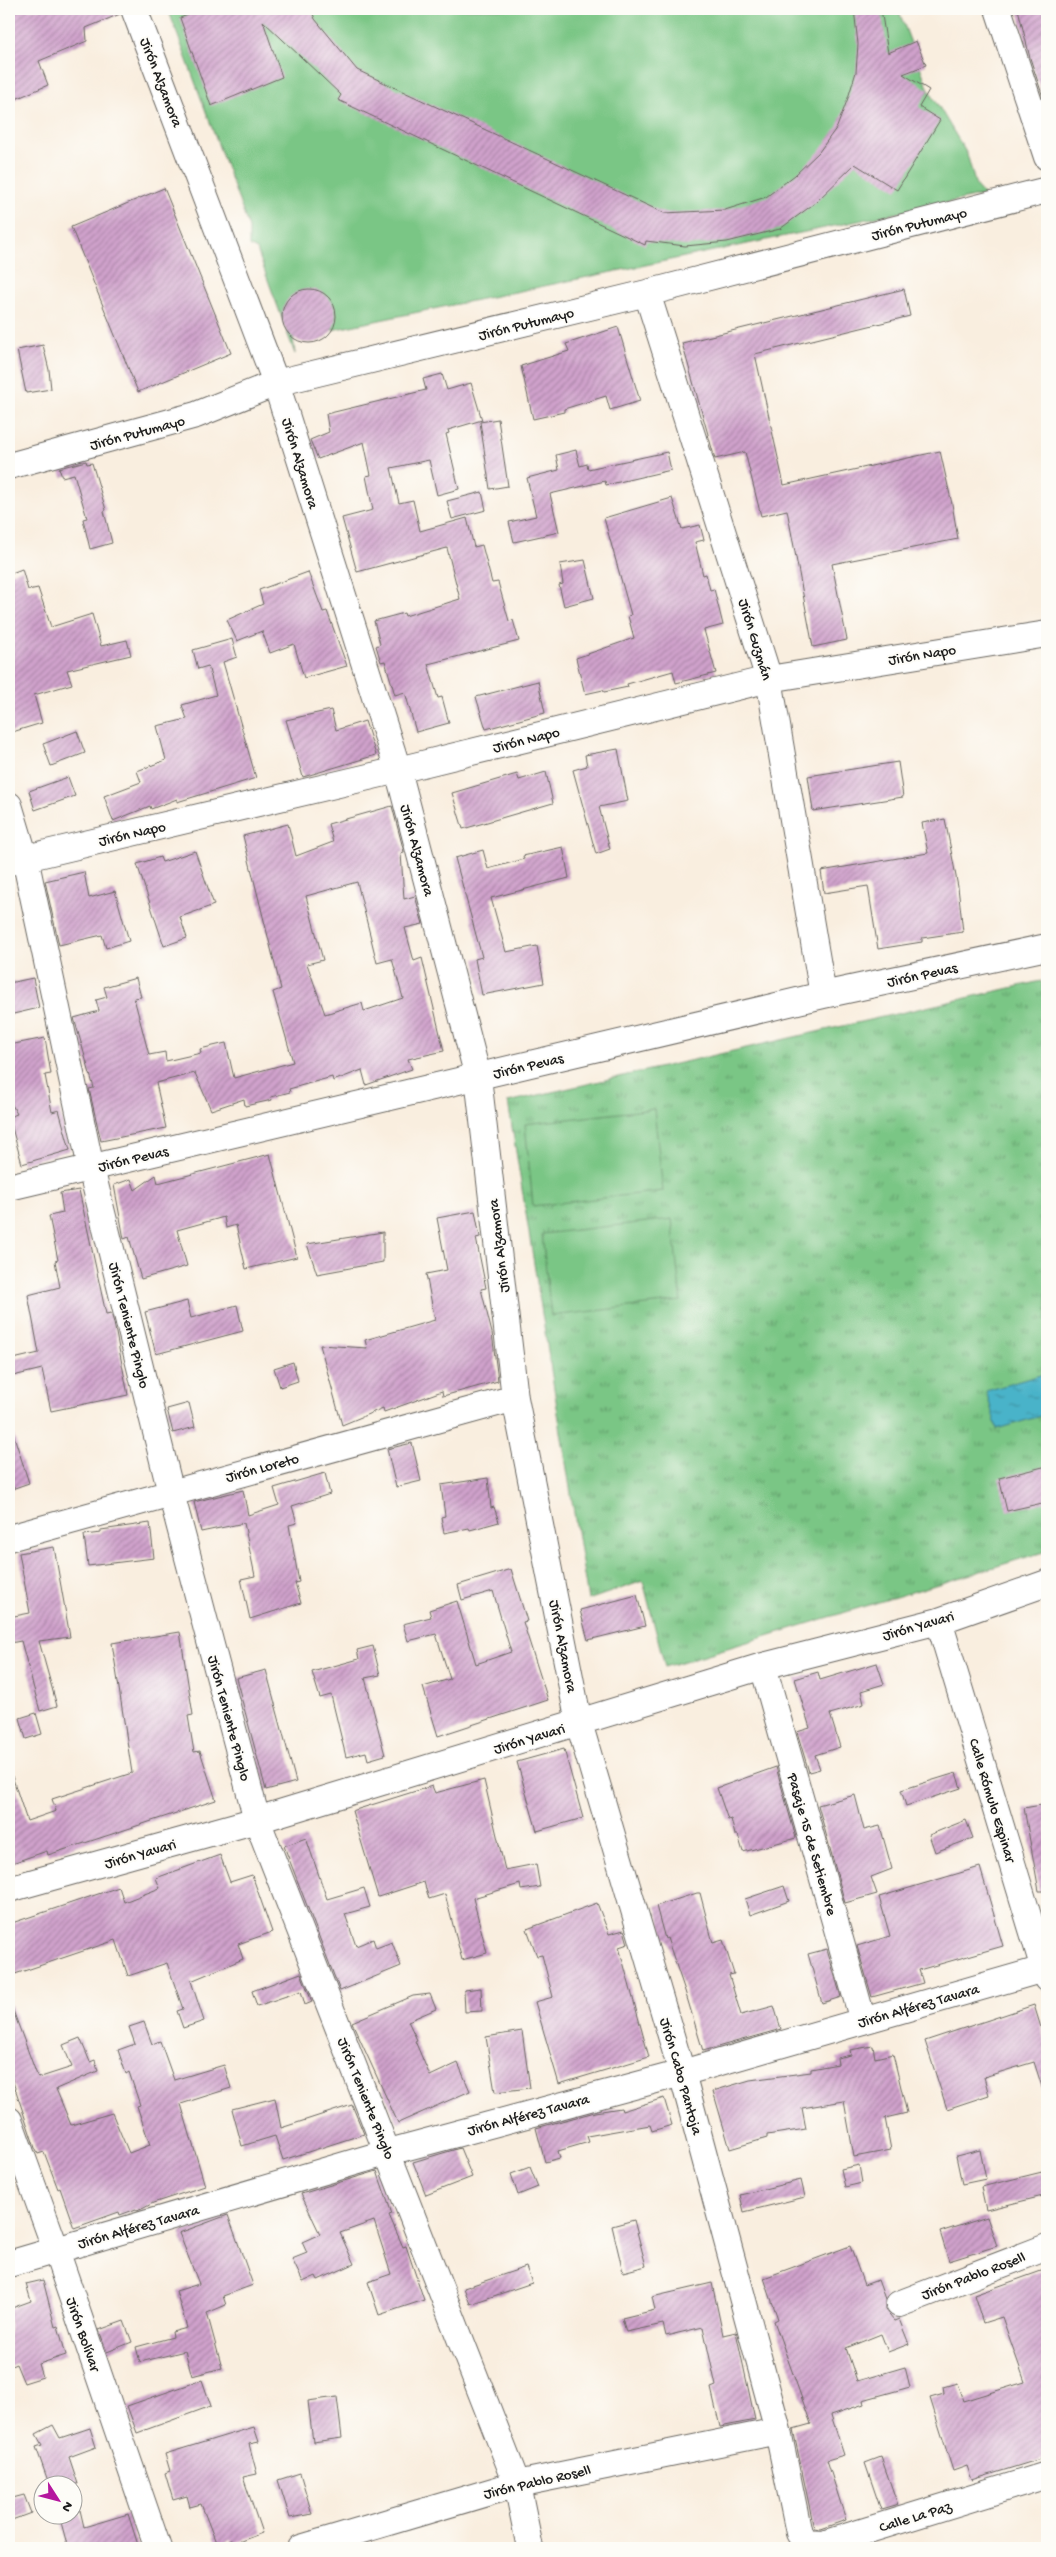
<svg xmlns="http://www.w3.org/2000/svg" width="1056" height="2557" viewBox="0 0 1056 2557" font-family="'Gochi Hand',sans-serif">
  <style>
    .grass { fill: url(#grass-tufts); stroke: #4b7150 }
    .garden { fill: #7ac685; stroke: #4b7150 }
    .water { fill: url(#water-ripples); stroke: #336872 }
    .building { fill: url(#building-hatch); fill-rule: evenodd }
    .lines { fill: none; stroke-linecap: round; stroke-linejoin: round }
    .minor-casing { stroke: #696660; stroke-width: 28 }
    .minor { stroke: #fff; stroke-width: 26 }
    .labels { text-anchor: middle; stroke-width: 4; stroke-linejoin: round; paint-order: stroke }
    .street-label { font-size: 15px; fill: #1c1c1c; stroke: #fdfcf7 }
  </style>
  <defs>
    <pattern id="grass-tufts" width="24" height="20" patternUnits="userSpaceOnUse" patternTransform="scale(1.25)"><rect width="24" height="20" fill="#7ac685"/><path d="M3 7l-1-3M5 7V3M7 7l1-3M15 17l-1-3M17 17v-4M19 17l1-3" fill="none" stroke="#63a06c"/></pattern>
    <pattern id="water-ripples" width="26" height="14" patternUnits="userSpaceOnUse" patternTransform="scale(1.25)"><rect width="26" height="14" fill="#4ab3c9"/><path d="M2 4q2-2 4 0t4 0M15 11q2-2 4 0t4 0" fill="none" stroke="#3d91a2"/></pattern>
    <pattern id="building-hatch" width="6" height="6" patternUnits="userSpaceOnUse" patternTransform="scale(1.25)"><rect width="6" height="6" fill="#d0a2cc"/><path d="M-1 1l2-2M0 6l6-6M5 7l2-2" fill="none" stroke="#a883a5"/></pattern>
  </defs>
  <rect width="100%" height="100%" fill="#fdfcf7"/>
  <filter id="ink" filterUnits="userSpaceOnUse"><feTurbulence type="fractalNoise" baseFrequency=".02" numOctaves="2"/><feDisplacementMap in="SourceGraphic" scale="10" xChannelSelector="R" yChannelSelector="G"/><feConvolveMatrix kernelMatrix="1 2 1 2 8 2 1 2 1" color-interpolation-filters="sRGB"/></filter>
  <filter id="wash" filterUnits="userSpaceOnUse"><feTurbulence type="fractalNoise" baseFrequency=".0096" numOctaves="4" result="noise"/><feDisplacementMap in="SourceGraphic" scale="20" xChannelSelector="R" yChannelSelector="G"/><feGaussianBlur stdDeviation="1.12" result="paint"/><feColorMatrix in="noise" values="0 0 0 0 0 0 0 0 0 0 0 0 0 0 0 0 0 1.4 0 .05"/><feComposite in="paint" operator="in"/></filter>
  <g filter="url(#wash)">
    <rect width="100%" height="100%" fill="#f9eedf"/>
    <path class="grass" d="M1041,981l6,19v551l-382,116 -22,-86 -55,19 -80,-498z"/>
    <path class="garden" d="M168,9h730l31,81 38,64 9,32 8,9 -691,143 2,16 -38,-104 -8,-4v-18z
      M654,1109l9,82 -130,15 -8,-82z
      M672,1219l9,82 -130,15 -9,-82z"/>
    <path class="water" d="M1047,1373v41l-50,15 -11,-38z"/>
    <g id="blocks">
      <path class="building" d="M22,9h97l1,5 -34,14 1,13 -48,20 9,24 -39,17v-88z
        M202,9h109l4,10 42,51 307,143 61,-3 41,-13 29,-22 24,-23 18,-25 11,-29 8,-26 2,-28 -4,-35h27l7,44 28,-12 10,24 -23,9 26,16 -10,17 21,13 -43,70 -42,-26 -40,39 -35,26 -53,13 -42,4 -39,-5 -1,4 -307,-145 3,-5 -78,-74 19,56 -71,29 -31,-88z
        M1018,9h29v91h-3l-14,-42z
        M164,188l67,165 -93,39 -67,-165z
        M282 316a27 27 0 1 1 54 0a27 27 0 1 1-54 0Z
        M904,289l6,27 -155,38 29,131 156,-34 12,53 6,35 -126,25 15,76 -34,7 -26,-137 -26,6 -16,-64 -30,7 -33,-116z
        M618,327l22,74 -30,9 -4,-14 -42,13v3l-31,7 -12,-53 48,-15 -3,-7z
        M43,345l6,25 2,19 -25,4 -9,-43z
        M442,374l5,16 24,-7 11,37 -34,10 1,3 -3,1 13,55 -22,6 -8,-35 -38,8 8,35 14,-3 7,31 47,-13 7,29 8,-2 10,38 6,-1 11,39 4,-1 6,21 -91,23 10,34 4,-1 7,26 -33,9 -11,-40 -10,3 -10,-34 -4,1 -5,-16 4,-2 -6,-23 30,-8 1,3 55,-17 -13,-51 -90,24 -15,-54 31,-8 -7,-34 5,-1 -7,-33 -46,17 -8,-19 19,-8 -3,-18 100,-24 -3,-11z
        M498,419l10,67 -18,3 -10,-67z
        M576,450l4,16 7,-2 1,5 79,-17 4,18 -65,15 -1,-4 -55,13 9,38 -45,10 -5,-20 27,-6 -9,-38 32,-8 -3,-15z
        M86,461l1,3 5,-1 14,47 -2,1 8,32 -22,6 -7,-30 4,-1 -13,-44 -12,3 -3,-9z
        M482,492l4,18 -34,9 -5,-18z
        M672,498l10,31 18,-4 4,15 -9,2 8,33 3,-1 4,16 4,-1 9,36 -19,5 12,43 -40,10 -3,-12 -46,13 1,3 -24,5 -1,-2 -18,4 -9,-36 58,-20 -6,-22 3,-1 -27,-97z
        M585,560l9,38 -30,8 -5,-21 4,-1 -3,-20z
        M22,569l6,21 10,-2 13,39 41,-13 9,32 26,-6 4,15 -64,15 5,14 -38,11 8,28 -33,10v-159z
        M308,572l15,40 4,-1 20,55 -43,12 -10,-34 -24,9 -8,-22 -25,10 -10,-21 36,-16 -4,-14z
        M232,639l5,18 -14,5 33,116 -79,24v-3l-26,10 -1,-3 -37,15 -9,-25 37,-14 -4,-11 29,-11 -9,-34 30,-7 -5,-14 34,-10 -8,-29 -10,3 -5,-19z
        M538,681l7,32 -59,16 -10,-32z
        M331,710l5,20 29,-9 11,34 -73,22 -17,-57z
        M77,731l8,22 -34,13 -8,-22z
        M618,749l10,52 -29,6 11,42 -14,5 -23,-84 14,-4 -2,-11z
        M898,762l5,35 -90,14 -5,-35z
        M546,772l7,31 -90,26 -11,-36 65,-19 2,6z
        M68,777l7,19 -40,14 -6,-19z
        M392,806l12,46 -3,1 3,46 11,-3 8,28 -18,4 9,33 8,-3 22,93 -36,8 4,10 -46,16 -4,-15 -29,11 -1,-4 -43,12 1,3 -19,5 1,3 -27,6 -1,-7 -33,11 -16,-37 -39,10 10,45 -65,13 -12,-52 5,-1 -20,-70 25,-7 -3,-11 11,-3 -3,-10 32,-9 5,19 -7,1 15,57 16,-3 1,9 35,-8 -1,-4 26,-6 8,35 59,-16 -20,-70 8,-3 -38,-153 45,-12 8,32 37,-14 -5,-18zM357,882l20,81 15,-4 11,39 -39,13 -2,-8 -37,11 -18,-50 16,-4 -17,-64z
        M945,819l13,68 5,45 -41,6v4l-44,7 -10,-63 -44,7 -3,-22 107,-18 -6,-30z
        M563,847l6,31 -78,20 15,54 31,-6 7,37 -62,12 -7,-36 7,-2 -27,-99 28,-8 5,19 36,-10 -1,-3z
        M195,851l19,54 -34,12 7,21 -23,8 -27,-82 23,-7 2,5z
        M84,872l5,26 26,-7 14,50 -23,7 -4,-13 -43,10 -14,-64z
        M33,978l6,30 -30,7v-32z
        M45,1038l6,36 -6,1 7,37 7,-2 11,40 -48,14 -13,-47 8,-3 -8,-15v-13l4,-1 -4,-40z
        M270,1154l27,103 -51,12 -10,-44 -10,3 -2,-11 -47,13 10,36 -46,13 -12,-42 -5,2 -10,-54 17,-6 4,11 21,-15 2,8z
        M79,1190l27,124 5,-1 3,10 14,72 -77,16 -9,-42 -33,8v-17l30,-7 -11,-58 32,-8 -5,-26 3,-1 -9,-44 14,-3 -3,-20z
        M475,1211l5,26 -4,1 10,50 -5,1 11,44 6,48 -55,15 -1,-5 -58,21 -1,-4 -41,17 -22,-80 47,3 -2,-8 70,-20 -9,-46 21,-4 -10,-52z
        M383,1232v30l-66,12 -10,-30z
        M187,1301l4,17 46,-13 6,26 -87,23 -11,-42z
        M293,1362l5,19 -18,6 -6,-19z
        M189,1403l6,24 -22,6 -6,-24z
        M12,1430l17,53 -20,7v-59z
        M412,1443l9,38 -25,6 -9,-38z
        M1047,1466v36l-40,9 -8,-33z
        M325,1473l5,21 -38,12 5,17 -8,2 10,57 -4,1 6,20 -51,16 -9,-40 14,-3 -11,-53 -43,9 -7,-30 49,-12 5,25 31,-10 -5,-17z
        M488,1478l3,30 3,-1 5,15 -29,8 -1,-2 -25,5 -3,-16 4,-1 -4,-31z
        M150,1523l4,35 -66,8 -4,-31 17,-2v-3z
        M54,1547l16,90 -31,4 18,65 -17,5 -19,-70 -11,2 -1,-26 21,-4 -11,-60z
        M511,1569l16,52 -4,1 25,78 -110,36 -15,-49 27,-8 -14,-45 -28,7 -5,-17 28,-7 -2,-7 28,-9 19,63 35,-12 -18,-61 -31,9 -4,-15z
        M637,1595l8,31 -57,14 -8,-30z
        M180,1632l13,83 -5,1 6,36 6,-1 16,49 -168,55 -1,-4 -38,13v-87l3,-1 15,45 29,-10 -4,-12 80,-26 -20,-130z
        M373,1646l7,29 -15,3 20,77 -17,5 -2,-8 -20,5 -15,-62 -11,3 -8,-26 47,-13 -2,-9z
        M877,1663l7,21 -23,7 3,13 -34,10 10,33 -25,8 5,14 -11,3 -12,-40 13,-4 -15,-49 23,-7 2,8z
        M266,1670l30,112 -30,8 -30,-112z
        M36,1713l6,21 -16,5 -6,-21z
        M564,1749l19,69 -46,13 -20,-69z
        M776,1767l20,71 -53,14 -5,-17h-3l-4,-16 -3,1 -11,-32z
        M956,1773l5,15 -55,18 -5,-16z
        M484,1780l21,90 31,-6 4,23 -19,3 -1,-6 -47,14 14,55 -25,7 -17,-66 -16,5 -5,-17 -46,15 -26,-86 80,-25 3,7z
        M855,1795l9,35 16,-4 12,43 -21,8 6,17 -32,9 -27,-98z
        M1047,1804v87h-8l-15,-83z
        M966,1820l7,18 -38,14 -6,-17z
        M306,1838l21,61 37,-11 6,19 -25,7 11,32 17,-7 3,9 16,-6 9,24 -61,25 -56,-145z
        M220,1855l10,27 22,-7 20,57 -34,12 5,15 -52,22 13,40 -21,7 -6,-17 6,-2 -16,-46 -39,13 -12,-36 -107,36v-52l110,-37 5,15 36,-14 -4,-10z
        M980,1867l23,79 -84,24 4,13 -51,14 -15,-51 33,-10 -11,-39z
        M784,1886l5,15 -39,14 -5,-16z
        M697,1893h3l13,50 10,-3 11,34 -5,1 12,40 33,-9 7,23 -78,22 -18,-60 -18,-53 -2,1 -9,-33z
        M597,1903l12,31 15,-4 4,14 -9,3 30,110 -90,27 -24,-82 18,-5 -11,-42 -5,1 -10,-27z
        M827,1949l14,48 -19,6 -14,-49z
        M301,1973l11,29 -7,3 -4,-14 -44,15 -5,-15z
        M481,1988l1,23 -17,1 -1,-22z
        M430,1994l6,15 -28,12 9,19 -2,1 15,35 28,-13 12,28 -72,32 -46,-101 61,-26z
        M9,2005h2l27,73 34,-11 -9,-22 17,-7 10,24 5,-2 3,11 -42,18 15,36 41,-12 17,40 21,-8 -13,-39 3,-1 -11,-33 -3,2 -8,-24 17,-6 -6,-17 15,-5 8,22 8,-3 14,39 50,-15 7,23 -50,16 24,82 -52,17 -9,5 -7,3 -1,-2 -16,6 -1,-3 -45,16 -14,-40 -2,1 -14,-37 -6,2 -3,-6 -26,-78z
        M1034,2005l13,42v46h-3l-10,-31 -50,15 5,18 -42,14 -22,-68z
        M522,2031l8,57 -35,4 -9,-55z
        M873,2046l2,12 18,-4 14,59 -22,5 6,32 -37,7 -10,-56 -42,7 4,21 -39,6v3l-37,11 -17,-58 37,-11 61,-8v-3l27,-5 -1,-6 14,-3 -1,-5z
        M275,2098l6,30 71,-23 12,29 -81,26 -8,-24 -33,10 -10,-37z
        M664,2098l8,27 -20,6 -2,-6 -63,11 2,6 -31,9 2,7 -15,4 -9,-34 59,-16 26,-4 1,3z
        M460,2148l12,29 -46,18 -13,-33z
        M980,2150l6,29 -24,5 -6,-28z
        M859,2165l3,18 -17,4 -4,-18z
        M530,2167l8,20 -20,8 -7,-21z
        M377,2171l15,43 -3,1 14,32 3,-1 18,54 -45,15 -11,-33 23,-8 -17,-53 -34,12 14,31 -36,16 -2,-4 -13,6 -11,-23 15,-6 -5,-11 18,-8 -19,-40z
        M1042,2172l5,23 -61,15 -5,-23z
        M801,2180l4,17 -61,15 -4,-17z
        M228,2215l25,70 -30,11 3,9 -19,8 15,55 -30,8 -7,-25 -45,11 -4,-15 37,-10 -1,-5 15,-4 -11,-37 23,-7 -20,-51z
        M987,2217l10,29 -48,15 -9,-29z
        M634,2220l12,46 -23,6 -11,-46z
        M850,2246l14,39 14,-5 7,19v11l9,11 5,-2 10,25 -21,8 -7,-18 -35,14 11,33 48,-14 5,20 -47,13 1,4 -33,11 13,40 -17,5 19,60 -26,9 -6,-1 -21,-99 18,-5 -37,-103 4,-2 -14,-41z
        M526,2267l6,16 -62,21 -6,-16z
        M1044,2270l3,12v175l-75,23 -5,-14 -14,5 -23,-73 14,-4 -1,-7 14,-4 6,18 62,-19 -23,-65 -19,6 -9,-28z
        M43,2280l12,47 3,-1 8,29 -27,9 4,13 -19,6 -8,-19 -7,3v-58l22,-8 -5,-17z
        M712,2283l11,52 13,-3 19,88 -35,7 -9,-39 5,-2 -13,-59 -37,9 -3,-12 -37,8 -4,-14 33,-8 -3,-13z
        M124,2321l8,21 -25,10 -8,-22z
        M202,2380l9,26 -74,27 -10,-27z
        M337,2397l5,41 -29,4 -5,-41z
        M53,2425l7,13 30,-10 6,19 -27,10 9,27h-29l-13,-37 6,-2 -6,-11z
        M254,2427l5,15 -10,2 8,30 -14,3 19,56 -29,11 -1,-5 -15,6 -16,-41 -11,3 -3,-11 -14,4 -8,-27 5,-2 -5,-17z
        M881,2457l17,48 -17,5 -16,-47z
        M300,2473l12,41 -22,4 -12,-38z
        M24,2495l7,18 -22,8v-22z
        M80,2510l4,17 44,-13 11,34h-71l-9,-33 13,-1v-2z"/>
    </g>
  </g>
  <g filter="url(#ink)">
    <use href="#blocks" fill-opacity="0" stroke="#696660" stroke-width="1"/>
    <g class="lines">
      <defs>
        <path id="minor" d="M134,9l142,374 122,387 80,307 37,321 64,325 103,350 96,358 21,102 7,10 17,1 224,-69
          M998,9l49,148
          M647,293l122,386 54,316
          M9,466l187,-51 80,-32 371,-90 400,-103
          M9,805l16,53 66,310 80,325 86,327 260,664 13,64
          M9,862l389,-92 371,-91 278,-45
          M9,1187l814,-192 224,-48
          M9,1538l506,-140
          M939,1621l108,358
          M763,1666l100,355
          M9,1889l248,-69 506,-154 176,-45 108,-38
          M9,2120l47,130 102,298
          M9,2264l380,-112 293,-79 365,-105
          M899,2304l148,-57
          M301,2548l216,-64 261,-53"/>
      </defs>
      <use href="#minor" class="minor-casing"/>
      <use href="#minor" class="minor"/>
    </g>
  </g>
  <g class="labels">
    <g class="street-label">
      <text transform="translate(162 82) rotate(69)" y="5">Jirón Alzamora</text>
      <text transform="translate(919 223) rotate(-14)" y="5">Jirón Putumayo</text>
      <text transform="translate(526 323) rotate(-14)" y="5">Jirón Putumayo</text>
      <text transform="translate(137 432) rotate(-15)" y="5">Jirón Putumayo</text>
      <text transform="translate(301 463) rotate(73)" y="5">Jirón Alzamora</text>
      <text transform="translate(756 639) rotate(73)" y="5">Jirón Guzmán</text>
      <text transform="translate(922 654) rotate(-9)" y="5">Jirón Napo</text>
      <text transform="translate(526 739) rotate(-14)" y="5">Jirón Napo</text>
      <text transform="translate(132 833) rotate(-13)" y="5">Jirón Napo</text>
      <text transform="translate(418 850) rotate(75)" y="5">Jirón Alzamora</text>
      <text transform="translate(922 974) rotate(-12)" y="5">Jirón Pevas</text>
      <text transform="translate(528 1065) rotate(-13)" y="5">Jirón Pevas</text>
      <text transform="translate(133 1158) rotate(-13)" y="5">Jirón Pevas</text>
      <text transform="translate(498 1246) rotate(-97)" y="5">Jirón Alzamora</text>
      <text transform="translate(130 1325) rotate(76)" y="5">Jirón Teniente Pinglo</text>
      <text transform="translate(262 1467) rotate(-15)" y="5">Jirón Loreto</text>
      <text transform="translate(918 1625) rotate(-16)" y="5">Jirón Yavari</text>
      <text transform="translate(564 1646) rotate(79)" y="5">Jirón Alzamora</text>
      <text transform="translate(230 1718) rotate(75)" y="5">Jirón Teniente Pinglo</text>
      <text transform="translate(529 1738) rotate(-17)" y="5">Jirón Yavari</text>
      <text transform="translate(993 1800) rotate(73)" y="5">Calle Rómulo Espinar</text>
      <text transform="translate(813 1844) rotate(74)" y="5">Pasaje 15 de Setiembre</text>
      <text transform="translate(140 1853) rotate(-16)" y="5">Jirón Yavari</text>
      <text transform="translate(918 2005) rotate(-16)" y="5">Jirón Alférez Tavara</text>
      <text transform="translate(682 2076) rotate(74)" y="5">Jirón Cabo Pantoja</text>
      <text transform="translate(367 2098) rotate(68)" y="5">Jirón Teniente Pinglo</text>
      <text transform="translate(528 2114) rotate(-15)" y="5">Jirón Alférez Tavara</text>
      <text transform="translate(138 2226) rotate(-16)" y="5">Jirón Alférez Tavara</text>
      <text transform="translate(973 2275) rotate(-21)" y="5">Jirón Pablo Rosell</text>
      <text transform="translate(84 2334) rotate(71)" y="5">Jirón Bolívar</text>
      <text transform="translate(537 2481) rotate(-13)" y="5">Jirón Pablo Rosell</text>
      <text transform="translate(915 2516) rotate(-17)" y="5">Calle La Paz</text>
    </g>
  </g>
  <rect width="1056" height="2557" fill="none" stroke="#fdfcf7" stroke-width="30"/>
  <g transform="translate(58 2500) rotate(126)"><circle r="24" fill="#fdfcf7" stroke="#a3a29f"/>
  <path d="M0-4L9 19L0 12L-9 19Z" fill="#b5179e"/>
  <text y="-8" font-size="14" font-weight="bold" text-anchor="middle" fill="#1c1c1c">N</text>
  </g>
</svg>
